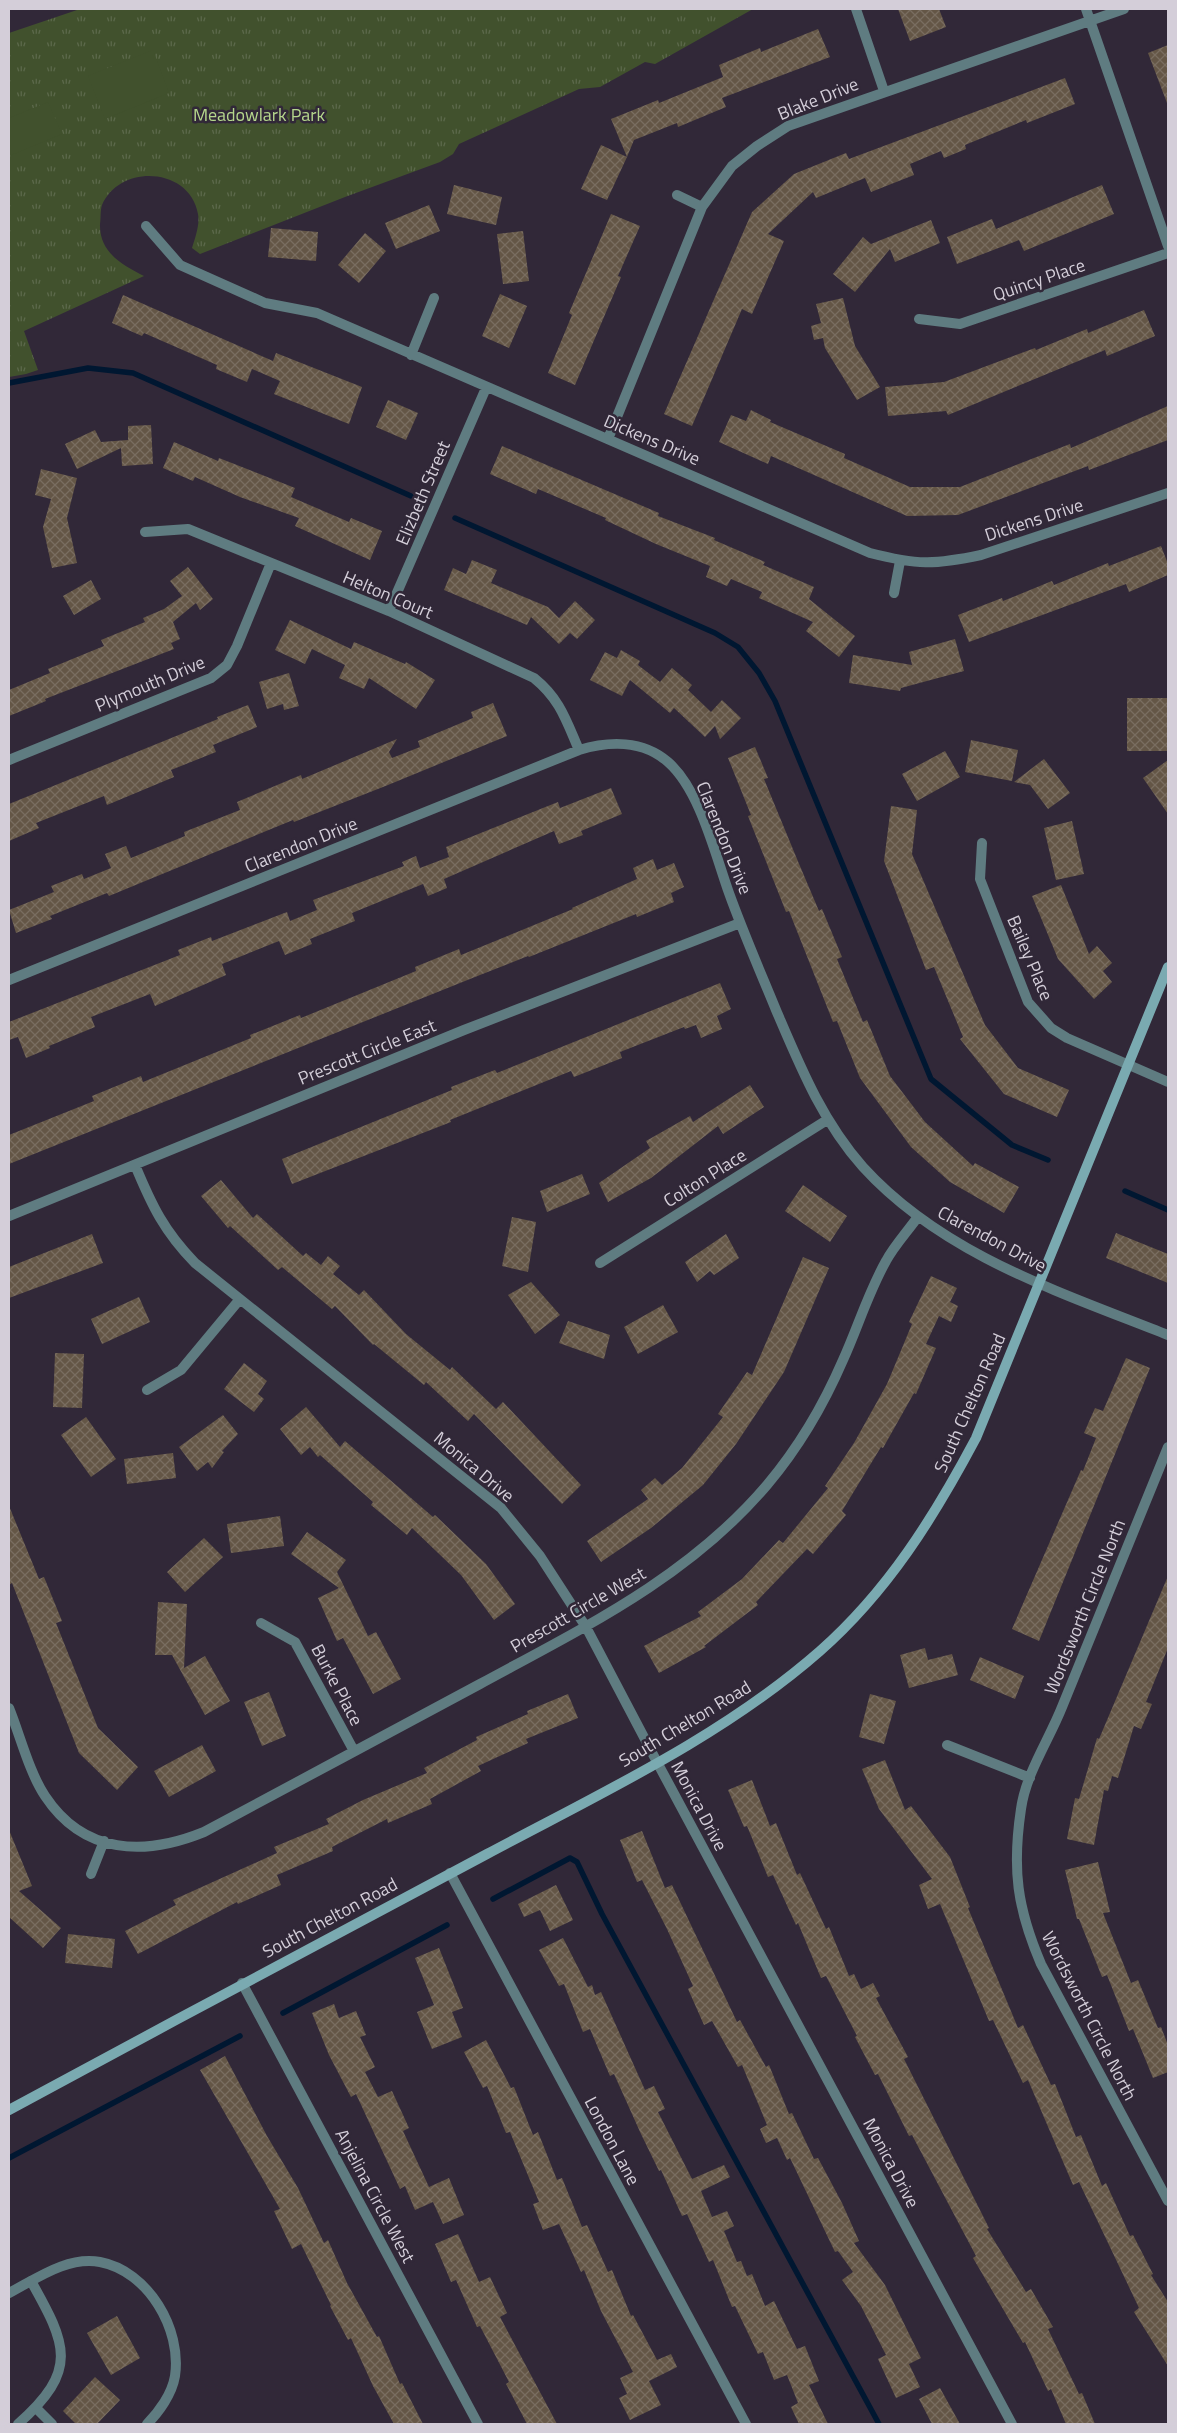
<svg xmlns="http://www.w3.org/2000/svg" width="1177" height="2433" viewBox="0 0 1177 2433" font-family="'Titillium Web',sans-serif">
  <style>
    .grass { fill: url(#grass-tufts) }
    .pitch { fill: #41512d }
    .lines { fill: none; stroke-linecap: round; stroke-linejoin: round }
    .stream { stroke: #001731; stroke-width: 5.5 }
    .building { fill: url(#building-cross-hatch) }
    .service { stroke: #5f7c81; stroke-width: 10 }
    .minor { stroke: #5f7c81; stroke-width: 10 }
    .tertiary { stroke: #5f7c81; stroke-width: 10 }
    .secondary { stroke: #7aaab1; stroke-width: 10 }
    .labels { text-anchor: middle; stroke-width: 5; stroke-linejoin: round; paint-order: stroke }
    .street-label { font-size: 18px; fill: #d4ced9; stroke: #312838 }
    .park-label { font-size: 18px; fill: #b5d78c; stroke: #312838 }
  </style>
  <defs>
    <pattern id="grass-tufts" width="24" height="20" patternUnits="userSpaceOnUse" patternTransform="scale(1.25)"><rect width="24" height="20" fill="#41512d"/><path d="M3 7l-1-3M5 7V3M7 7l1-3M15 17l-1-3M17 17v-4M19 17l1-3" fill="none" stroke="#5c694b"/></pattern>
    <pattern id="building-cross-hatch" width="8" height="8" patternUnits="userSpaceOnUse" patternTransform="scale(1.25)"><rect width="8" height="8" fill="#645646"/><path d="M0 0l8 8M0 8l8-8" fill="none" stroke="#796d60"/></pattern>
  </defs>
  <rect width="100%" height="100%" fill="#312838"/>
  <path class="grass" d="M80,9h673l-98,55 -10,-2 -45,25 -21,2 -120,55 -6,10 -13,8 -95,35 -145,57 -8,-6c3,-10 8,-23 6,-34 -8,-47 -78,-51 -96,-9 -2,6 -1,13 -2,19 -1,28 22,41 44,52l-120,55 14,39 -12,4 -17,3v-344z"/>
  <path class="pitch" d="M153,50l16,43 -64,26 -17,-43z
    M48,102l14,32 -53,22v-38z"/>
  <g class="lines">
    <path class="stream" d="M9,383l79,-15 45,5 278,123
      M455,518l260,115 23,14 21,26 16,28 156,378 81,66 36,15
      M1125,1191l43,19
      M493,1899l77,-41 7,4 25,52 277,510
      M283,2013l164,-88
      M9,2158l231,-122"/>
  </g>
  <path class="building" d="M898,9h41l7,18 -36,14z
    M818,29l12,28 -108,41 4,9 -48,20 -1,-4 -43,17 -7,17 -16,-38 47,-19 1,3 64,-26 -4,-12 41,-17 1,4z
    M1168,45v58h-1l-19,-50z
    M1065,78l10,26 -48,19 -1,-3 -61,25 1,4 -22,9 -3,-7 -31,13 4,11 -43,17 -6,-14 -49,20 -3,-6 -45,42 16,7 -32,73 -10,-5 -50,117 -28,-12 88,-202 42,-38 52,-21 3,6z
    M601,145l26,12 -20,43 -26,-11z
    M454,185l48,12 -6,28 -49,-11z
    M1102,185l12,29 -90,37 -5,-11 -62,24 -10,-27 45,-18 4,10z
    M429,205l11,26 -44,18 -11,-26z
    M611,214l29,12 -22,50 3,1 -46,108 -27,-12 24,-58 -3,-2z
    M931,220l9,23 -45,19 -5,-13 -35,43 -22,-18 30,-37 8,7z
    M271,228l47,4 -2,29 -48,-4z
    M523,231l6,50 -26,3 -6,-50z
    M365,233l21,18 -27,32 -21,-18z
    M500,294l27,12 -18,42 -27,-12z
    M123,295l150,66 3,-8 86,34 -13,37 -75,-30 6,-13 -28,-12 -5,13 -31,-13 1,-4 -73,-32 -2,3 -30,-13z
    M843,298l12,48 25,41 -23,13 -32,-52 -2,-10 -9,2 -3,-14 10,-3 -5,-19z
    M1144,310l11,26 -48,20 -2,-6 -157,65 -2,-4 -58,5 -3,-29 59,-5 91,-34 1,2 51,-21 1,4z
    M388,400l30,13 -12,27 -30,-13z
    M1168,406v34l-79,30 -1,-4 -130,49 -51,1 -136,-60 -3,8 -49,-22 12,-27 15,6 5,-11 20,10 -1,2 75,32 -1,4 66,29h50l110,-43 1,4z
    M151,425l2,39 -31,2 -1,-18 -44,21 -12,-25 30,-14 6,12 27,-2v-14z
    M174,442l44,19 1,-3 76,30 -4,9 58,25 2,-4 31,13 -12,29 -75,-34 4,-8 -59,-21 -45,-20 -2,4 -30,-13z
    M502,446l157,67 -1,3 57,22 -1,2 51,22 -2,3 51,22 -5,12 46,37 -16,21 -33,-26 7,-9 -54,-24 3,-6 -31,-13 -4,7 -21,-9 4,-11 -54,-22 -51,-24 1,-2 -68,-29 -2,5 -46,-20z
    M41,469l36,9 -10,40 10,45 -25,5 -9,-41 8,-28 -16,-4z
    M1161,546l7,18v11l-39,17 -3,-8 -157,58 -11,-27 44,-17 1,3 49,-20 2,4 54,-22 1,3z
    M472,560l25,10 -6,13 57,24 11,11 16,-17 20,19 -18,19 -7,-6 -11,11 -28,-27 -4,8 -83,-35 9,-22 13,6z
    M188,567l25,32 -13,11 -4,-7 -23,19 7,17 -9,4 3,6 -129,50 1,2 -37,15v-26l41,-17 -2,-4 56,-23 -3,-6 44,-18 -2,-4 21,-9 18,-13 -12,-15z
    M91,580l10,19 -27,16 -11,-19z
    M290,620l61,29 3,-7 51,22 1,-2 29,18 -19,29 -47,-31 -5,11 -25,-11 6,-13 -33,-16 -7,15 -30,-14z
    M955,639l9,32 -63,17 -1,3 -51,-8 4,-28 59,10 -3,-13z
    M621,650l19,11 -2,4 22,17 12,-14 20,17 -4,5 23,22 11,-12 19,18 -21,21 -5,-13 -10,11 -31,-29 -4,5 -40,-33 -8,16 -32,-16 15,-28 12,6z
    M289,673l10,33 -15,4 -1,-6 -16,5 -8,-27z
    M1127,698h41v53h-41z
    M493,703l14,33 -119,49 -94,37 -1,-2 -184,76 -2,-3 -57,23 2,3 -36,14 -7,-23 45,-18 -3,-6 31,-12 2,5 27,-11 -6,-14 21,-8 5,12 54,-22 -1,-4 56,-22 -3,-8 64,-27 1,4 95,-40 -8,13 3,6 28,-11 -2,-6 55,-23 -2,-6z
    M248,705l9,22 -44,18 3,7 -45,18 3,7 -67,28 -3,-9 -68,27 3,5 -30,13v-37l209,-85 -1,-2z
    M971,740l47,10 -6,31 -47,-9z
    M755,747l13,31 -4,1 33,80 22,52 3,-2 20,48 -5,2 26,63 4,-2 23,56 35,46 48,44 2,-3 44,24 -15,26 -54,-31 -39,-35 -51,-69 -23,-57 -4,1 -44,-111 -3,1 -38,-96 3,-1 -23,-57z
    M945,751l15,26 -43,24 -15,-27z
    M1044,759l26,34 -22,16 -18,-24 -16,-3z
    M1168,760v54l-25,-36z
    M611,788l11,26 -41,17 2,4 -24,9 -5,-13 -110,48 3,9 -19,8 -5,-12 -71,29 3,8 -45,18 2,5 -27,11 -6,-14 -57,23 4,11 -71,31 -5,-12 -59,23 4,10 -46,19 1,2 -24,10 -8,-21 -9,3v-18l171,-67 -2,-5 33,-13 1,4 75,-29 3,9 27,-11 -4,-10 91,-34 -2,-4 14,-6 4,12 29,-11 -3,-10 112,-45 2,6z
    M891,806l26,4 -5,44 73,171 33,43 51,22 -12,27 -53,-23 -44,-55 3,-2 -29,-70 -8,3 -42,-109z
    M1072,821l12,53 -28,6 -12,-52z
    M653,859l4,11 17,-7 10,24 -13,6 3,9 -37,15 -1,-3 -107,43 -1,-1 -48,19 -471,189v-29l85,-34 -2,-5 49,-20 2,6 108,-44 -1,-3 50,-20 1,3 115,-47 -1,-4 44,-18 2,6 112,-46 -1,-1 65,-29 -4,-11z
    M1061,885l28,69 8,-8 15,17 -9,8 9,11 -18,17 -36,-40 -26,-63z
    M720,983l11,26 -14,7 5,13 -21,9 -5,-13 -11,4 -1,-2 -64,25 2,6 -48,19 -3,-6 -121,49 1,2 -159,62 -10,-25 170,-69 -1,-3 44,-17 2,3 57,-23z
    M750,1085l14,22 -41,27 -5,-8 -67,52 -43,24 -9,-19 51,-35 -4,-7 44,-25 3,6z
    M582,1174l8,20 -43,18 -7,-21z
    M221,1180l32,38 4,-4 46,42 3,-3 15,12 7,-9 12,10 -7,8 26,21 5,-5 42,44 44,36 2,-3 44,42 7,-7 78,83 -19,19 -88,-90 -6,7 -42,-39 -2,3 -50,-41 -1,1 -38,-39 -3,3 -50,-42 -4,3 -48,-44 -2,2 -27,-32z
    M803,1185l44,31 -17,26 -45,-31z
    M512,1217l24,5 -8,50 -26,-6z
    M1116,1233l52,21v29l-62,-25z
    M92,1234l11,29 -94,35v-31z
    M726,1234l13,24 -25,17 -4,-4 -13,11 -12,-20z
    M803,1257l26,11 -45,104 -48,72 -33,41 -52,43 -50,34 -14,-21 61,-42 -7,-9 14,-12 7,7 20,-17 41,-51 -5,-3 29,-42 5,3z
    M931,1276l26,12 -7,14 8,4 -7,16 -12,-6 -13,28 10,4 -20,46 -2,-1 -31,55 -2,-1 -39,64 4,4 -33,39 -6,-5 -51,53 2,3 -54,41 2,1 -47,26 -15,-27 57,-30 -3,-4 44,-33 37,-39 4,3 45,-55 -3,-2 29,-43 33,-59 25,-60 -3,-2z
    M531,1282l29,33 -25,19 -27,-39z
    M139,1297l11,25 -48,22 -11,-25z
    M663,1305l15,27 -40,22 -14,-27z
    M568,1321l42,14 -6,24 -45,-16z
    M55,1353l29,1 -2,54 -29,-1z
    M1126,1358l24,10 -111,273 -27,-12 69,-159 2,1 13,-33 -12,-5 11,-25 8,3z
    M244,1363l23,18 -9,13 6,5 -10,13 -30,-23z
    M306,1407l34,40 5,-6 88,76 2,-2 51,49 29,40 -21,16 -33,-45 -49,-47 -5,7 -36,-30 2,-3 -53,-47 -2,2 -8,-10 -9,8 -21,-26z
    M223,1415l15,19 -16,17 2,1 -12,16 -4,-6 -11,9 -18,-24z
    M86,1417l30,42 -25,18 -30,-42z
    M173,1453l3,25 -49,6 -3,-25z
    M9,1506l30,73 5,-2 18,44 -6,2 42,105 40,39 -21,23 -38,-37 -67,-170 -3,2z
    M280,1516l4,30 -53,7 -4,-29z
    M307,1532l39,28 -9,12 31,64 8,-4 25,47 -28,15 -30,-56 -6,3 -19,-43 21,-10 -48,-34z
    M204,1538l19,19 -38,35 -18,-20z
    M1168,1576v72l-22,54 6,2 -11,25 -7,-3 -16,52 -6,-2 -4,15 -4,-1 -10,55 -27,-6 8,-41 4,1 18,-61 2,1z
    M158,1602l29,2 -3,64 21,-12 25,45 -25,14 -33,-60h-17z
    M925,1648l3,12 24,-6 6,21 -49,13 -9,-33z
    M980,1657l44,19 -9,23 -45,-19z
    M269,1692l17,44 -24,10 -18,-44z
    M568,1694l10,24 -52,21 2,4 -50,23 3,5 -51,28 2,5 -44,19 -1,-4 -55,28 1,4 -56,24 4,10 -43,19 -1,-2 -99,52 -13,-23 51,-26 -3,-5 104,-47 -3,-6 55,-23 -3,-5 37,-19 64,-27 -3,-5 53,-28 -1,-3 52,-23 -1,-3z
    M870,1694l26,7 -12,43 -25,-7z
    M202,1745l14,26 -47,26 -15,-26z
    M885,1760l20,50 6,-4 39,51 20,50 -2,1 50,120 5,-3 28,60 4,-1 21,53 5,-2 21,51 4,-3 24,53 3,-1 20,39 -2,1 17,27v64l-34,-54 5,-4 -60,-126 -6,3 -45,-105 -5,3 -30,-63 -4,1 -49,-117 -12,5 -9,-24 13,-6 -53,-70 -17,-40z
    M752,1780l18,46 6,-3 21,52 3,-2 26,56 3,-2 20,49 5,-2 7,15 12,-6 7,13 -4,2 32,59 -4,2 85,169 -2,1 39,63 5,-3 22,38 -5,2 31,65 3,-1 13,31h-29l-15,-35 -3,2 -23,-49 -2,1 -50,-85 3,-2 -64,-121 -3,1 -31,-62 -3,1 -20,-38 2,-1 -31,-60 -5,2 -23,-55 -2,2 -23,-50 -5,2 -21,-51 -3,1 -16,-37z
    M9,1830l23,56 -13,5 42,37 -18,20 -34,-31z
    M642,1831l23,57 7,-3 65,137 3,-2 26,47 3,-2 20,49 3,-1 22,46 4,-1 24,45 17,38 -5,2 31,42 36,73 -12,6 11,23 -24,11 -18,-39 8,-4 -25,-49 -19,-26 11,-8 -15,-21 -3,1 -45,-94 -3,2 -10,-22 -11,5 -6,-14 7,-4 -25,-60 -4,2 -26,-46 -8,4 -16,-36 5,-3 -26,-57 -25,-49 -5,2 -17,-42z
    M1098,1862l12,50 -7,1 28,70 7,-3 20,48 3,-1 7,18v27l-15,6 -20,-49 -4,2 -22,-56 -5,2 -23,-58h-2l-12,-49z
    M556,1885l17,35 -23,11 -10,-21 -16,7 -6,-13z
    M68,1934l47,5 -3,29 -47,-5z
    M563,1938l25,49 4,-2 3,10 6,-3 44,98 9,-4 11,23 -7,3 34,67 32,-14 6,12 -29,14 11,26 15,-6 7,15 -10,5 13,31 4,-1 6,15 5,-2 13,32 9,-5 23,48 8,-3 14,35 -10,4 19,39h-29l-8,-17 7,-4 -11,-28 -13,5 -11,-28 -5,2 -23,-48 -3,1 -19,-47 -4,2 -22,-48 -5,2 -21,-46 -2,1 -18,-37 -27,-60 -4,2 -20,-47 -7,3 -19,-48 -5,2 -20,-36z
    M439,1948l24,60 -11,4 10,25 -30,12 -15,-37 17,-7 -19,-47z
    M334,2004l5,14 17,-7 10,24 -6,2 15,30 -10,5 13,25 14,-6 17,37 -6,3 26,56 20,-9 15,37 -21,9 -10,-22 -18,8 -10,-24 -5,3 -44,-95 -5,3 -22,-42 -17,-42z
    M486,2040l25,48 3,-1 19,48 5,-3 19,48 5,-2 20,49 5,-2 21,47 4,-2 19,46 2,-1 24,45 14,-6 6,13 -28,14 12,24 -31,15 -11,-22 8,-4 -7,-16 13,-6 -32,-61 -17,-41 -3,2 -22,-48 -16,6 -10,-26 6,-2 -29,-70 -4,1 -19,-47 -4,2 -19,-36z
    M225,2056l42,80 31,52 26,55 4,-3 19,43 30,54 2,-1 21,48 2,-1 21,41h-29l-21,-38 -22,-48 -3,2 -18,-34 1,-1 -30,-61 -9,5 -18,-38 6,-2 -80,-139z
    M458,2234l21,48 11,-5 17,36 -7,4 57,107h-30l-21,-40 3,-2 -29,-56 -3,1 -21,-47 -5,2 -16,-38z
    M117,2316l23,42 -29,17 -24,-42z
    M95,2377l25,23 -23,24h-21l-13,-13z
    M940,2388l20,36h-28l-13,-25z"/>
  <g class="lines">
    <path class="service" d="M36,2408l16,16
      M18,2424c61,-54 49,-79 13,-143"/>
    <path class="minor" d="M856,9l28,82
      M1086,9l82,237
      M677,195l25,12
      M146,226l34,39 85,38 52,10 553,240c47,12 64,12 111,2l187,-62
      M919,319l41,5 208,-71
      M411,355l23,-57
      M608,439l94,-232 30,-41 25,-20 31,-20 336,-117
      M145,532l43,-3 201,82 145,67c26,21 32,42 45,72
      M894,593l6,-32
      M389,611l97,-223
      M9,760l202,-82 16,-13 10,-19 34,-83
      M982,843l-2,36 48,123 23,26 16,10 101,44
      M9,980l570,-230c30,-9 64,-10 89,12 32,28 47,92 61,131 14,39 31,78 47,117 24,56 46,111 87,157 80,88 197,125 305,168
      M135,1165c17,41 29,66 60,98l306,245 39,48 46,71 71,135
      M9,1216l455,-186 276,-107
      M600,1263l227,-143
      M147,1390l34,-20 59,-71
      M1168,1447c-35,86 -70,173 -106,260 -13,33 -36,66 -41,102 -9,60 -4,99 20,155l127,237
      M261,1623l34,19 59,109
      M9,1708c11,27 20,64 36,88 39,59 100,60 159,36 92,-49 184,-99 276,-148 105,-57 209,-107 287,-199 32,-38 57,-81 76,-125 15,-33 25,-67 43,-99 8,-15 21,-29 31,-43
      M947,1745l83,33
      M450,1873l296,551
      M91,1874l13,-33
      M242,1983l236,441
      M9,2293c27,-14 58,-37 91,-31 48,9 82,67 75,114 -3,18 -16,36 -28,48"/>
    <path class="tertiary" d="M657,1762l355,662"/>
    <path class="secondary" d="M9,2110c159,-86 318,-171 478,-256 114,-61 235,-117 333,-203 68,-60 114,-134 156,-213l192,-471"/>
  </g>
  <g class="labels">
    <g class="street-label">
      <text transform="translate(818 99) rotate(-22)" y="6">Blake Drive</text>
      <text transform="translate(1039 280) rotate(-19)" y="6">Quincy Place</text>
      <text transform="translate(652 440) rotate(23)" y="6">Dickens Drive</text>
      <text transform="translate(423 493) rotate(-67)" y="6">Elizbeth Street</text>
      <text transform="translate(1034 520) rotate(-18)" y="6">Dickens Drive</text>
      <text transform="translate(388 595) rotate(23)" y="6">Helton Court</text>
      <text transform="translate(150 684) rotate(-23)" y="6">Plymouth Drive</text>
      <text transform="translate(724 838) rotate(68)" y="6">Clarendon Drive</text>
      <text transform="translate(301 845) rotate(-22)" y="6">Clarendon Drive</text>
      <text transform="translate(1030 958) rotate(67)" y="6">Bailey Place</text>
      <text transform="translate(367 1052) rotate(-22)" y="6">Prescott Circle East</text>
      <text transform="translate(705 1178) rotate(-32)" y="6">Colton Place</text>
      <text transform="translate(992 1239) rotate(28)" y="6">Clarendon Drive</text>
      <text transform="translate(970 1403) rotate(-66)" y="6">South Chelton Road</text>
      <text transform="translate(474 1467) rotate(40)" y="6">Monica Drive</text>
      <text transform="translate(1085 1607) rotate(-68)" y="6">Wordsworth Circle North</text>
      <text transform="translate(578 1610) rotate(-30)" y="6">Prescott Circle West</text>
      <text transform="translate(337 1685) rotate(62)" y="6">Burke Place</text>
      <text transform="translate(685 1724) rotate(-31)" y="6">South Chelton Road</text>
      <text transform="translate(699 1806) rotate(62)" y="6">Monica Drive</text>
      <text transform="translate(330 1918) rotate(-28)" y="6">South Chelton Road</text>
      <text transform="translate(1089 2016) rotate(63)" y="6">Wordsworth Circle North</text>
      <text transform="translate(612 2141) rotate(62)" y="6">London Lane</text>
      <text transform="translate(891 2163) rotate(62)" y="6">Monica Drive</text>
      <text transform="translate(375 2196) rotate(62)" y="6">Anjelina Circle West</text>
    </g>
    <g class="park-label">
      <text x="259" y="121">Meadowlark Park</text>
    </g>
  </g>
  <rect width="1177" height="2433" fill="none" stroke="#d4ced9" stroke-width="20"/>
</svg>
